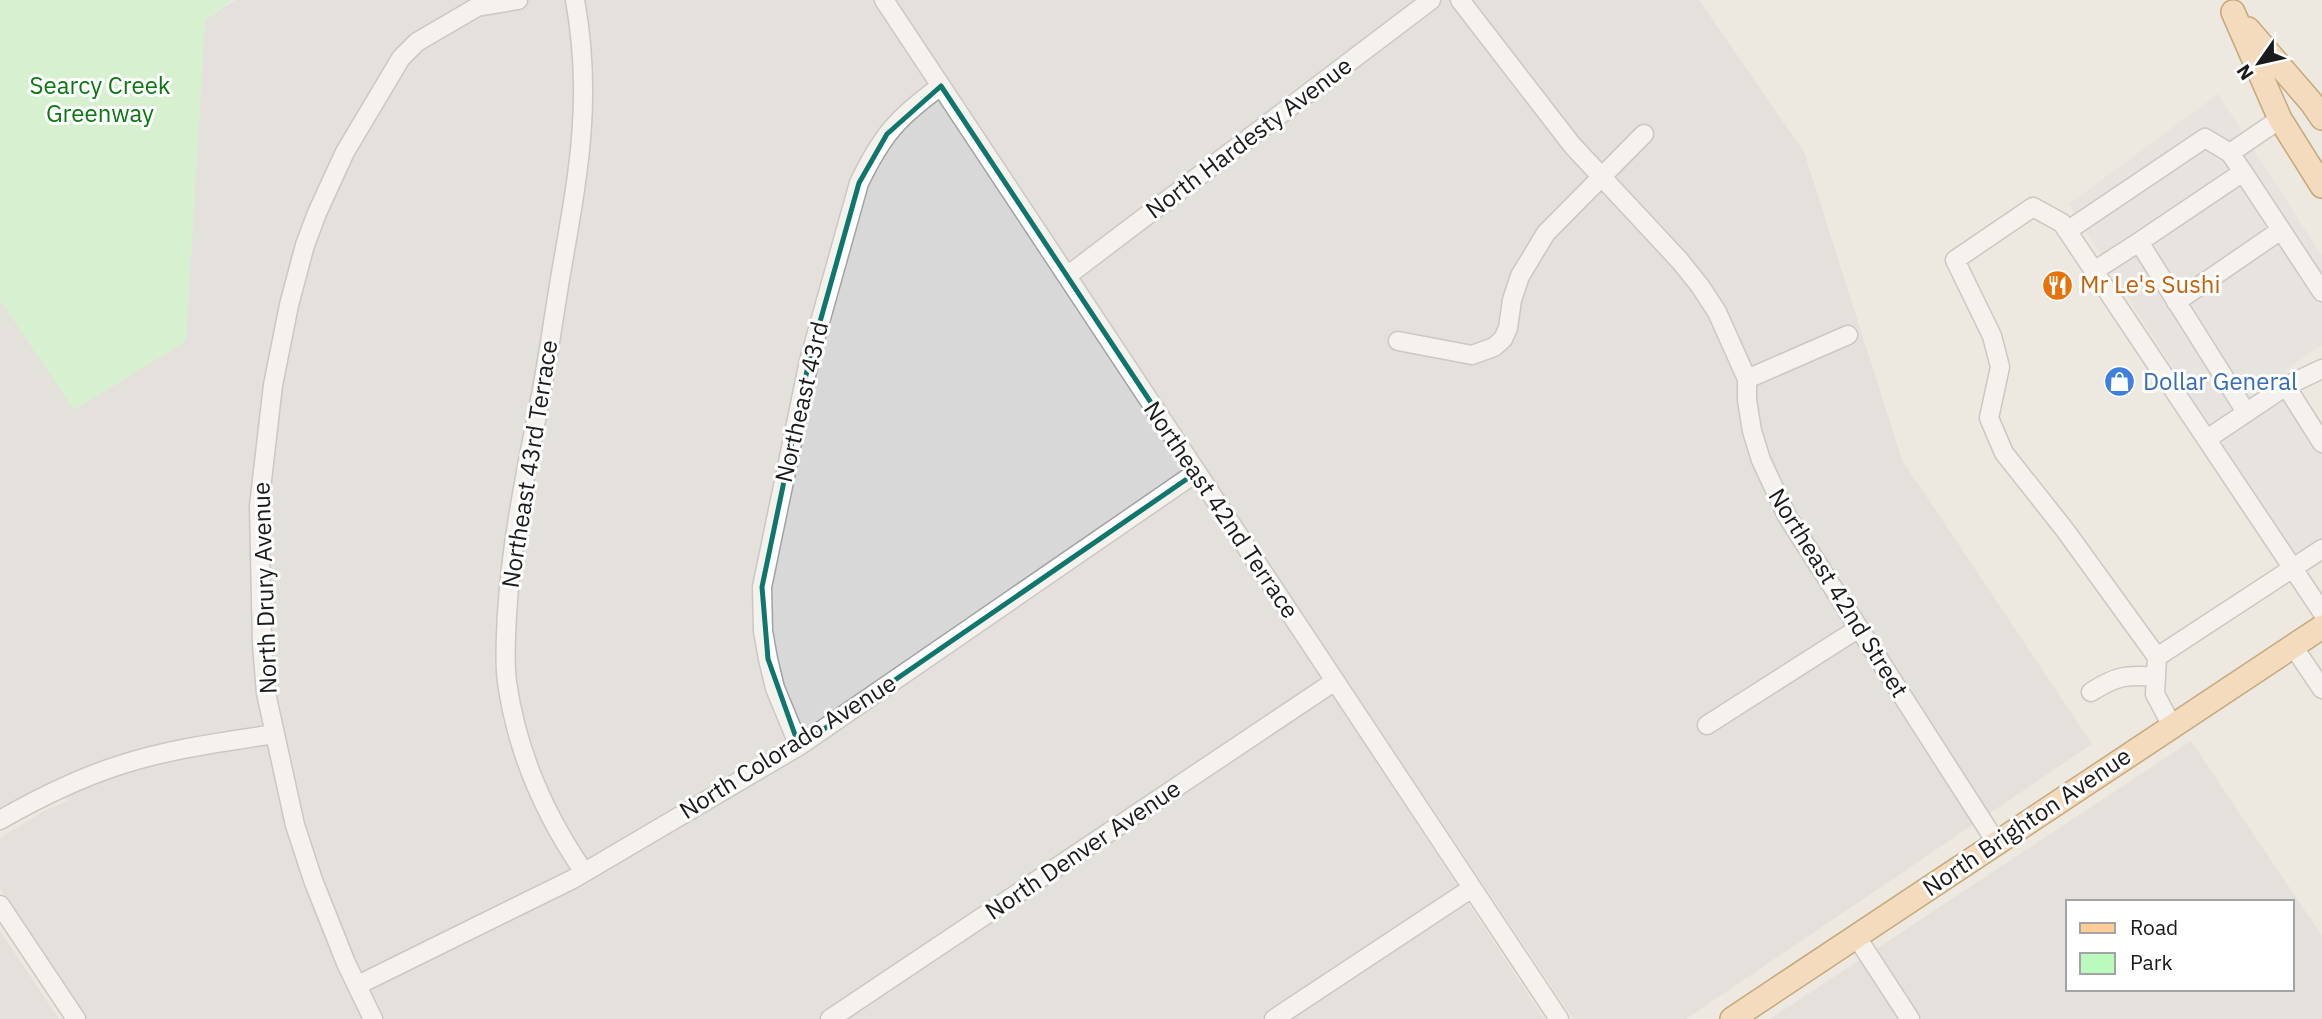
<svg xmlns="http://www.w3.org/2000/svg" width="2322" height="1019" viewBox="0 0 2322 1019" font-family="'IBM Plex Sans',sans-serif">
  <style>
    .residential { fill: #d9d8d8; fill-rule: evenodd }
    .park { fill: #bafabd }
    .parking { fill: #dfdfdf }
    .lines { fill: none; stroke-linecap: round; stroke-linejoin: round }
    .minor-casing { stroke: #a2a2a2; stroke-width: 21 }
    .major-casing { stroke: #925d00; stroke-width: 26 }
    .minor { stroke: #fff; stroke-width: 18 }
    .major { stroke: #fdcd95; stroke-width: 23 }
    .marked { fill: none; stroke: #0f766e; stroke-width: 5; stroke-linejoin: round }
    .labels { text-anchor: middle; stroke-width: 6; stroke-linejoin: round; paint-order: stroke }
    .park-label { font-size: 24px; fill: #09780f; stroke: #fff }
    .street-label { font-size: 24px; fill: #1b1b1b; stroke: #fff }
    .food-label { font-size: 24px; fill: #c56008; stroke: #fff; text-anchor: start }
    .shop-label { font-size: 24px; fill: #366cbe; stroke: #fff; text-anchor: start }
  </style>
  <rect width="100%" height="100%" fill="#ede8e0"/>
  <path class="residential" d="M235,0h1464l105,152 98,308 190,284 -406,275h-113l-326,-489 -15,11 312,478h-1458l-86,-130v-51l44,-27 24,-10 -13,-21 -55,30v-510l74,110 112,-69 19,-321z
    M2191,741l131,195v83h-552zM2068,902h224v87h-224z
    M0,931l59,88h-59z"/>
  <path class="park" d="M0,0h231l-26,20 -19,321 -112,69 -74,-110z"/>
  <path class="parking" d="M2218,94l104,162v89l-37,25 37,60v133l-18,12 -235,-371z"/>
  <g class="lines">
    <defs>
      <path id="minor" d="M575,0c18,99 3,176 -14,273 -8,47 -14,95 -24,142 -13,66 -26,131 -30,199 -1,23 -3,45 0,68 10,71 37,132 77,190
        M884,0l675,1019
        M1460,0l112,145 108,116 20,25 17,26 30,67v21l5,31 9,29 26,56 209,326
        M2243,172l79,120
        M2067,231l138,-93 25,15 50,-34
        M2139,242l104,-70 -13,-19
        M2094,271l45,-29 107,170
        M1067,276l364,-276
        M2176,302l105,-72
        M1398,341l74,14 22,-8 9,-8 5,-11 4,-28 8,-24 26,-43 98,-99
        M1747,379l101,-44
        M2286,386l36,57
        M2207,439l79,-53 36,-17
        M2293,646l29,43
        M2157,657l-92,-127 -61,-77 -15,-35 11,-51 -8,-31 -37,-76 78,-53 29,16 260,389
        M2091,692c25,-16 36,-18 65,-15
        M1707,725l152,-97
        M2172,726l-17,-32 2,-37 165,-108
        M799,746l-24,-58 -7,-29 -5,-28 -1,-44 47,-226 50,-178c23,-48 39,-66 82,-97
        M0,820c37,-21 77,-41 117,-54 51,-17 105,-24 158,-32
        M0,905l76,114
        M1856,936l54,83
        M358,985l215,-106 226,-133 398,-274
        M373,1019l-27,-56 -33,-83 -18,-55 -29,-132 -4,-49 -3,-138 14,-121 16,-80 16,-60 12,-32 28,-61 56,-94 16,-16 60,-35 41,-7
        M830,1019l505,-338
        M1274,1019l198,-131"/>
      <path id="major" d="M2233,12l47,107 42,67
        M2248,29l63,73 11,16
        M1732,1019l590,-392"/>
    </defs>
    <use href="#minor" class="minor-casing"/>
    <use href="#major" class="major-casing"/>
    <use href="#minor" class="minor"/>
    <use href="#major" class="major"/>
  </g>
  <path d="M0 0H2322V1019H0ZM941,86l256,386 -398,274 -31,-87 -6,-72 47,-226 50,-178 28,-49z" fill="#ede8e0" fill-opacity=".55" fill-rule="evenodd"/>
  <path class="marked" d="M941,86l256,386 -398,274 -31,-87 -6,-72 47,-226 50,-178 28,-49z"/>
  <defs>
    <symbol id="restaurant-disc" viewBox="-11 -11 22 22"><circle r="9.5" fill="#e8710a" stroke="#fff"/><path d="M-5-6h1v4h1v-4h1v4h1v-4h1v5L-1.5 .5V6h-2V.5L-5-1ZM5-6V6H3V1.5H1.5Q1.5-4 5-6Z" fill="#fff"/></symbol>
    <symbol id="shop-disc" viewBox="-11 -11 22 22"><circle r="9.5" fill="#3f7fe0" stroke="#fff"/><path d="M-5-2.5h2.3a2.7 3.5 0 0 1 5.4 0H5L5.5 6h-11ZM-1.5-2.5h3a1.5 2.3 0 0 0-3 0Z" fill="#fff"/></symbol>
  </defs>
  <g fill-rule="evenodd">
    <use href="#restaurant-disc" x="2040" y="268" width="35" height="35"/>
    <use href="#shop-disc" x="2102" y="364" width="35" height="35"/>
  </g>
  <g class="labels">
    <g class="park-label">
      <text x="100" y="94">Searcy Creek<tspan x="100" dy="28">Greenway</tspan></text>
    </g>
    <g class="street-label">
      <text transform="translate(1249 138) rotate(-37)" y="8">North Hardesty Avenue</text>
      <text transform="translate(802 402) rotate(-77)" y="8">Northeast 43rd</text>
      <text transform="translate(530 464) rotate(-81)" y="8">Northeast 43rd Terrace</text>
      <text transform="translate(1221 510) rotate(56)" y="8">Northeast 42nd Terrace</text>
      <text transform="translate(265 588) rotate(-92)" y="8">North Drury Avenue</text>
      <text transform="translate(1838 593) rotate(58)" y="8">Northeast 42nd Street</text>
      <text transform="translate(788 747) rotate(-32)" y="8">North Colorado Avenue</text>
      <text transform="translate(2027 822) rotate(-34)" y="8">North Brighton Avenue</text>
      <text transform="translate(1083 850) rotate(-34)" y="8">North Denver Avenue</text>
    </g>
    <g class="food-label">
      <text x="2080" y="293">Mr Le's Sushi</text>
    </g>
    <g class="shop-label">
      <text x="2143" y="390">Dollar General</text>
    </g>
  </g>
  <rect x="2066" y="900" width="228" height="91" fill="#ffffff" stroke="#a4a4a4" stroke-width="2"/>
  <rect x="2080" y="923" width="35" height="10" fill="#fdcd95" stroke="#a4a4a4" stroke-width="2"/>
  <text x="2130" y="935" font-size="21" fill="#1b1b1b">Road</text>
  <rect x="2080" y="953" width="35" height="21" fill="#bafabd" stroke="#a4a4a4" stroke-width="2"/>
  <text x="2130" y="970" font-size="21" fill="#1b1b1b">Park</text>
  <g transform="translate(2259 63) rotate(236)" stroke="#ffffff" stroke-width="5" paint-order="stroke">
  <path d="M0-5L12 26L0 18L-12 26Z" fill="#1b1b1b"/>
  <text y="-10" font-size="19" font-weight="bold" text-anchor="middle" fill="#1b1b1b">N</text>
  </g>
</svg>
